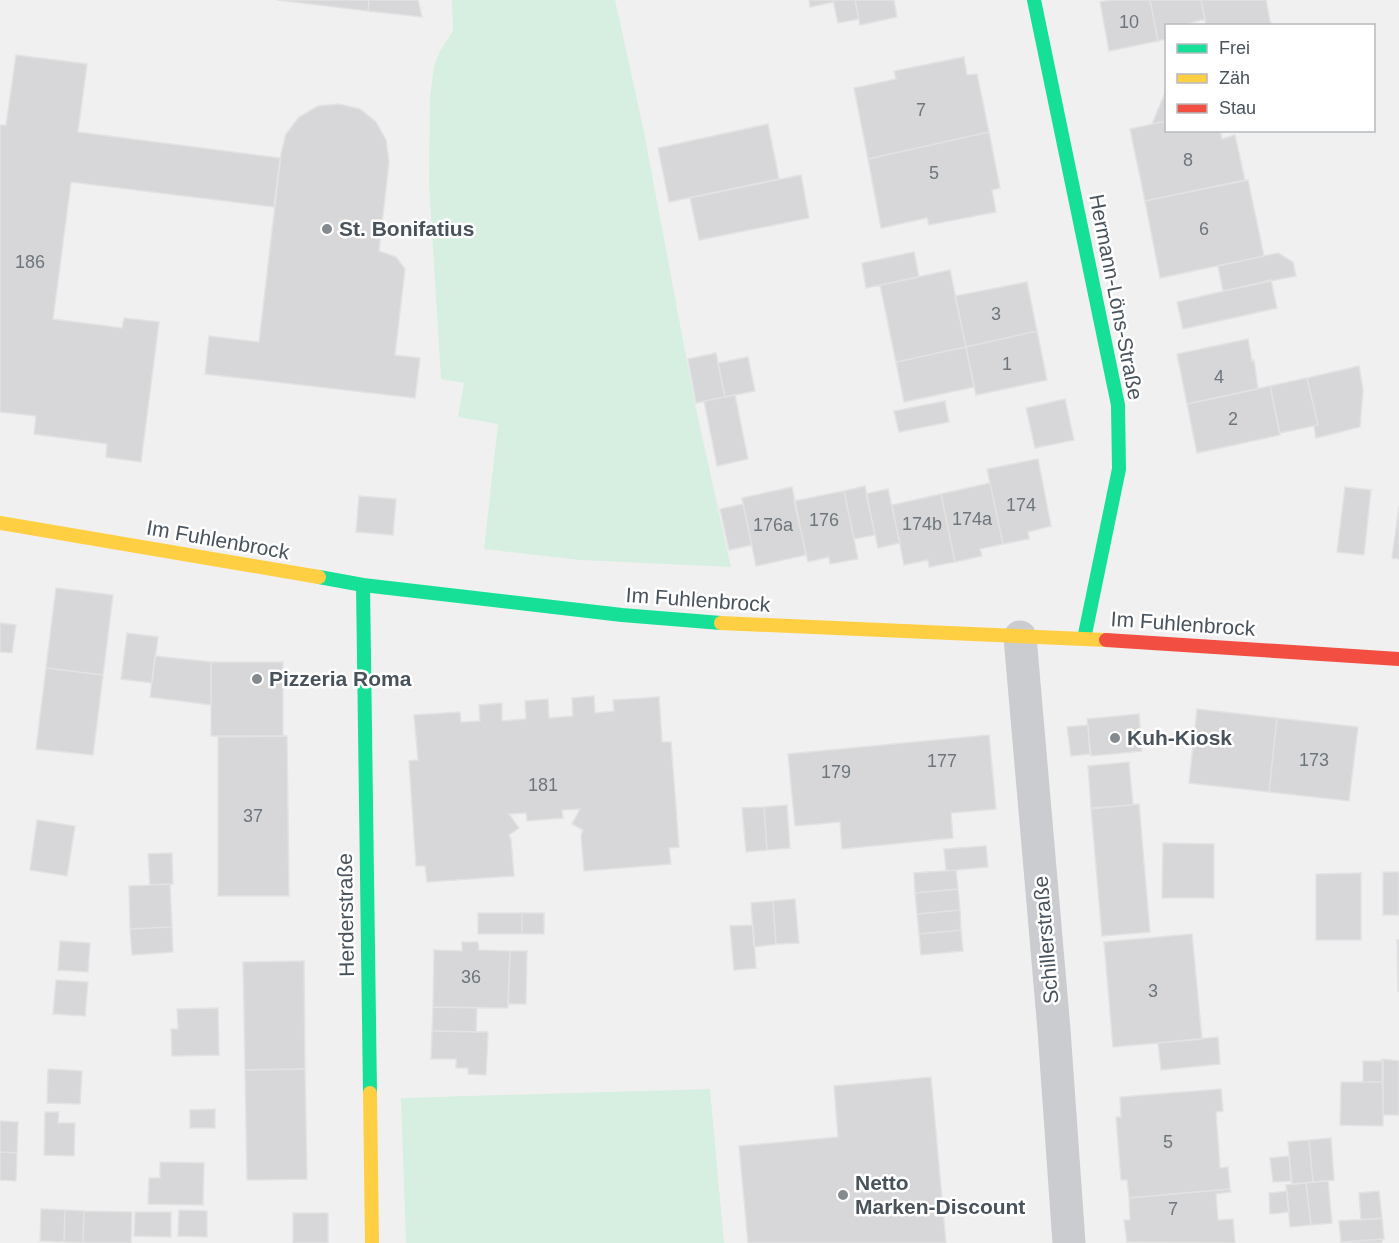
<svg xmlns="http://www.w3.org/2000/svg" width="1399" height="1243" viewBox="0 0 1399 1243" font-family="Arial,sans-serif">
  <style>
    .green { fill: #d6efe0 }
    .building { fill: #d7d7d9; stroke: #e2e2e3; stroke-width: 1.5 }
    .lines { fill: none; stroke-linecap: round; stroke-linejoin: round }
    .street { stroke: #cacccf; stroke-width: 33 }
    .fast { stroke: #16e098; stroke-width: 14 }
    .slow { stroke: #ffcf43; stroke-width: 14 }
    .jam { stroke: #f24e42; stroke-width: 14 }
    .poi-dot { fill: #838a90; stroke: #fff; stroke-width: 2 }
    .labels { text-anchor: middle; stroke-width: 5; stroke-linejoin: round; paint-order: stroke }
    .number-label { font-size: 18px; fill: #6d767c }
    .poi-label { font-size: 21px; font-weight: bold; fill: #48535c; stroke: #fff; text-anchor: start }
    .street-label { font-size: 21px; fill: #48535c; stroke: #fff }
  </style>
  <rect width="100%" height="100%" fill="#f1f0f0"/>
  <path class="green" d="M452,0h163l28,127 52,277 36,163 -150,-7 -97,-11 14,-125 -40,-7 6,-34 -23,-4 -12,-196 1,-86 4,-31 6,-15 13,-20z
    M710,1089l14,154h-318l-5,-145z"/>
  <path class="building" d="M277,0h92l-1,11z
    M369,0h49l4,17 -54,-6z
    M809,0h24l1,2 -24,5z
    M833,0h22l4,19 -21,4z
    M855,0h39l3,17 -37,8z
    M1111,0h39l8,41 -49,10 -9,-49z
    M1150,0h51l4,19 -25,7h-14v13l-8,2z
    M1201,0h65l5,26h-65z
    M16,55l71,9 -9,68 202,26 -6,49 -203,-25 -18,137 69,9 2,-10 35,4 -18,140 -35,-5 1,-13 -73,-10 2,-18 -36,-4v-287h6z
    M964,57l3,18 10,-1 12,58 -121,27 -14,-71 42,-9 -2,-8z
    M1166,92v29l-14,3 13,-31z
    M339,104l21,5 16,13 10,18 3,22 -10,89 17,6 9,12 -10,86 25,3 -5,40 -210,-24 4,-38 50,6 22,-188 5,-20 13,-17 19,-11z
    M1166,121v9h54l2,9 13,-4 10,45 -100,21 -15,-72z
    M768,124l11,55 -110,23 -11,-54z
    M989,132l11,56 -8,2 4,22 -67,13 -2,-7 -46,10 -13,-69z
    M801,175l8,43 -110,22 -9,-42z
    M1248,180l16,76 -104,22 -15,-77z
    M914,252l5,25 -53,11 -4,-25z
    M1278,253l15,9 3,14 -73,15 -5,-25z
    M950,270l16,77 -70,15 -16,-77z
    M1271,280l6,28 -94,21 -6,-27z
    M1027,282l10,49 -71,16 -11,-51z
    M1037,331l10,49 -71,15 -10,-48z
    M1248,339l4,22 2,-1 4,29 -71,15 -10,-50z
    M966,347l8,40 -70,15 -8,-40z
    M716,353l9,44 -29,6 -8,-44z
    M748,357l7,34 -30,6 -7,-34z
    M1359,366l4,24 -3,37 -44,11 -2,-12 4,-1 -11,-47z
    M1307,378l11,47 -38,8 -10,-47z
    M1270,386l10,49 -83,18 -10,-49z
    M735,395l13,64 -31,7 -13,-65z
    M1065,399l9,41 -39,8 -9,-40z
    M945,401l4,21 -50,10 -5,-21z
    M1038,459l13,67 -23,6 1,7 -26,5 -16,-75z
    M990,483l13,61 -23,5 2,7 -27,6 -14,-68z
    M865,486l10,49 -21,4 -10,-48z
    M792,487l14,68 -50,11 -14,-68z
    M1345,487l26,3 -7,65 -27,-3z
    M888,489l12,54 -22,5 -12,-54z
    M844,491l14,68 -28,5 -1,-7 -21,5 -14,-61z
    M941,494l14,68 -26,5 -1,-7 -24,5 -12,-60z
    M359,496l37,3 -3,36 -37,-3z
    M743,504l9,41 -23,5 -9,-41z
    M1399,506v53l-7,-1z
    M56,588l57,7 -10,80 -57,-7z
    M0,623l16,2 -4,28 -12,-1z
    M127,633l31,4 -6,46 -31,-4z
    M155,656l56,6v43l-61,-8z
    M211,662h72v74h-72z
    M46,668l57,7 -10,80 -57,-6z
    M594,696l1,17 19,-2 -1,-11 46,-3 3,45h9l8,105 -10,1 2,16 -87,7 -3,-35 2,-6 -11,-6 8,-15 -18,1 1,8 -36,3 -1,-8 -17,1 10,14 -10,7 2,5 3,36 -87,6 -2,-16h-9l-7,-105 9,-1 -4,-45 46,-3 1,10 19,-1 -1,-16 23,-2v18l24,-2 -1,-18 23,-2 1,19 24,-2 -1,-18z
    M1197,709l80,9 -8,74 -80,-9z
    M1139,714l3,37 -51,5 -4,-37z
    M1277,718l81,9 -9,74 -80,-9z
    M1088,725l2,29 -19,2 -4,-29z
    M989,735l7,74 -45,4 2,25 -111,11 -2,-27 -45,4 -7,-72z
    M287,736l2,160h-71v-159z
    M1129,762l4,43 -42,3 -3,-42z
    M1139,804l11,128 -48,4 -11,-127z
    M787,805l3,43 -23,2 -3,-43z
    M764,807l3,43 -21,2 -4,-44z
    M37,820l38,6 -8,50 -37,-6z
    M1163,843l51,1v54h-52z
    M986,846l2,21 -42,4 -2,-22z
    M172,853l1,31 -23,1 -2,-31z
    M956,870l2,19 -43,4 -1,-20z
    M1383,872h16v43h-16z
    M1361,873v67h-45v-66z
    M170,884l2,43 -42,2 -1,-43z
    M958,889l2,21 -43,4 -2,-21z
    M795,899l4,44 -23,1 -3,-43z
    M773,901l3,43 -22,3 -3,-44z
    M960,910l1,20 -42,4 -2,-20z
    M478,913h44v21h-44z
    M522,913h22v21h-22z
    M753,925l3,43 -22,2 -4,-44z
    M172,927l1,25 -41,3 -2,-26z
    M961,930l2,21 -42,4 -2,-21z
    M1192,934l10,105 -89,8 -9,-105z
    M1397,940h2v51h-1z
    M60,941l30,2 -2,29 -30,-2z
    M462,942h16l1,8 31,1 -2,57 -75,-1 1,-57 28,1z
    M510,951h17l-1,53h-18z
    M304,961l1,108 -60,1 -2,-108z
    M56,980l32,2 -3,34 -32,-2z
    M433,1007l44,1 -1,24 -44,-1z
    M218,1008l1,47 -47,1 -1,-27h7l-1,-20z
    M432,1031l56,1 -2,43 -18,-1v-6h-12v-9h-25z
    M1218,1037l2,27 -59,6 -3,-27z
    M1382,1059l17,2v54h-16z
    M1363,1061h20v21h-20z
    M48,1069l34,2 -2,33 -33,-1z
    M305,1069l2,110 -60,1 -2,-110z
    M931,1077l15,166h-198l-9,-97 99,-9 -4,-51z
    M1341,1082h42v44l-43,-1z
    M1221,1089l2,22 -7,1 4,56 8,-1 2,22 -101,9 -2,-18h-6l-5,-63h5l-1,-20z
    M215,1109v19h-25v-18z
    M45,1112h14l-1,11h17l-1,33 -30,-1z
    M0,1121l18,1 -1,31 -17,-1z
    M1331,1138l3,42 -21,2 -4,-42z
    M1309,1140l4,42 -21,2 -4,-42z
    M0,1152l17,1 -1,28 -16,-1z
    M1289,1156l2,25 -18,1 -3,-24z
    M160,1162l44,1 -1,42 -55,-1 1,-26h11z
    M1328,1181l4,42 -21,2 -5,-42z
    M1306,1183l5,42 -21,2 -4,-42z
    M1230,1189l1,3 -15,2 2,26 15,-1 2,24 -108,-1 -3,-22h6l-1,-22z
    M1287,1191l2,21 -19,2 -1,-21z
    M1379,1191l3,27 -21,2 -2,-27z
    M41,1209l24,1 -1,32 -24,-1z
    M65,1210l19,1 -1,32 -19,-1z
    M179,1210l28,1v26l-29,-1z
    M84,1211l48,1 -1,31h-48z
    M135,1212h36v25l-37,-1z
    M293,1213h35v30h-35z
    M1382,1218l2,21 -43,3 -2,-21z
    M1382,1239v4h-42l1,-1z"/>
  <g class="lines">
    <path class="street" d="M1020,637l34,393 15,213"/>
    <path class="fast" d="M1034,0l84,405 1,64 -35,170
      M319,577l44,8 259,30 99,8
      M363,585l7,508"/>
    <path class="slow" d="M0,523l319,54
      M721,623l385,17
      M370,1093l2,150"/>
    <path class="jam" d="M1106,640l293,19"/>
  </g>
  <g class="poi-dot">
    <circle cx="327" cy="229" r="6"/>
    <circle cx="257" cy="679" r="6"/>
    <circle cx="1115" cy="738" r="6"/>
    <circle cx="843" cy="1195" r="6"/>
  </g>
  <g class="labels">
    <g class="number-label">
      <text x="1129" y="28">10</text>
      <text x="921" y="116">7</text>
      <text x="1188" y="166">8</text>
      <text x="934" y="179">5</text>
      <text x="1204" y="235">6</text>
      <text x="30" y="268">186</text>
      <text x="996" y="320">3</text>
      <text x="1007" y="370">1</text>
      <text x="1219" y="383">4</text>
      <text x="1233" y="425">2</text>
      <text x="1021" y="511">174</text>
      <text x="972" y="525">174a</text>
      <text x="824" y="526">176</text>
      <text x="922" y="530">174b</text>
      <text x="773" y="531">176a</text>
      <text x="1314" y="766">173</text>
      <text x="942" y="767">177</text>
      <text x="836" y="778">179</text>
      <text x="543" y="791">181</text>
      <text x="253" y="822">37</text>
      <text x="471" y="983">36</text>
      <text x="1153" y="997">3</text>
      <text x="1168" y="1148">5</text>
      <text x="1173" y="1215">7</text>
    </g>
    <g class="poi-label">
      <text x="339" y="236">St. Bonifatius</text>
      <text x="269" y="686">Pizzeria Roma</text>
      <text x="1127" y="745">Kuh-Kiosk</text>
      <text x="855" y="1190">Netto<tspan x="855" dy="24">Marken-Discount</tspan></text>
    </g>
    <g class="street-label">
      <text transform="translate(1116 297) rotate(79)" y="7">Hermann-Löns-Straße</text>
      <text transform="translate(218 540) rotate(10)" y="7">Im Fuhlenbrock</text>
      <text transform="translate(698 600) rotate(4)" y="7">Im Fuhlenbrock</text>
      <text transform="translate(1183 624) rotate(4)" y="7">Im Fuhlenbrock</text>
      <text transform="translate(346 915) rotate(-91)" y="7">Herderstraße</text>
      <text transform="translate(1046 940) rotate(-95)" y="7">Schillerstraße</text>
    </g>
  </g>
  <rect x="1165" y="24" width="210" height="108" fill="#ffffff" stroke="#b6babe" stroke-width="1.5"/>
  <rect x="1177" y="44" width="30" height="9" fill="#16e098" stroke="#b6babe" stroke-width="1.5"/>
  <text x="1219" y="54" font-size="18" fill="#48535c">Frei</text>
  <rect x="1177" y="74" width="30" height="9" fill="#ffcf43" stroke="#b6babe" stroke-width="1.5"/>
  <text x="1219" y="84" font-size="18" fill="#48535c">Zäh</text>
  <rect x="1177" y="104" width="30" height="9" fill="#f24e42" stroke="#b6babe" stroke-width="1.5"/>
  <text x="1219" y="114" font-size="18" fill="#48535c">Stau</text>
</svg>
